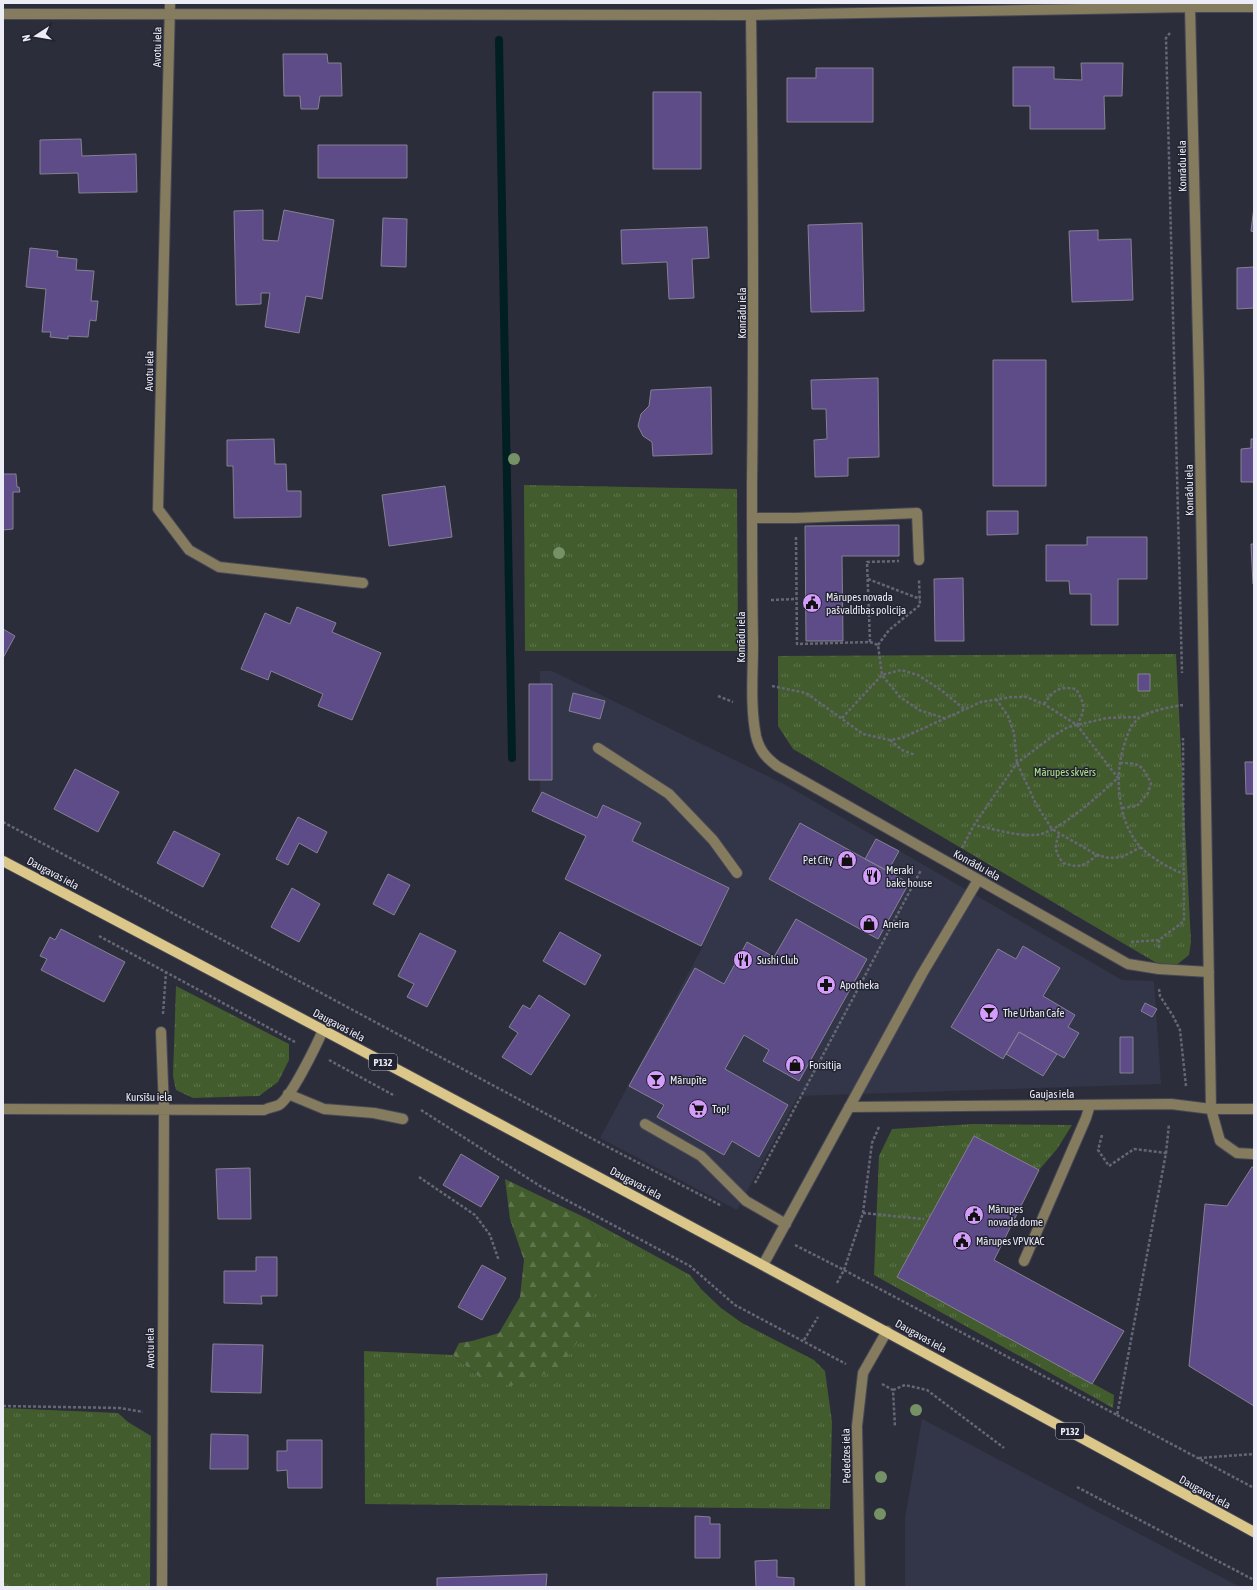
<svg xmlns="http://www.w3.org/2000/svg" width="1257" height="1590" viewBox="0 0 1257 1590" font-family="'Asap Condensed',sans-serif">
  <style>
    .built { fill: #333549 }
    .grass { fill: url(#grass-tufts) }
    .forest { fill: url(#forest-firs) }
    .lines { fill: none; stroke-linecap: round; stroke-linejoin: round }
    .stream { stroke: #001f23; stroke-width: 8 }
    .building { fill: #5d4c88; stroke: #858192 }
    .minor-casing { stroke: #474855; stroke-width: 12 }
    .major-casing { stroke: #474855; stroke-width: 12 }
    .path { stroke: #666774; stroke-width: 2.5; stroke-dasharray: 3 2; stroke-linecap: butt }
    .minor { stroke: #857b5e; stroke-width: 10 }
    .major { stroke: #dcc78b; stroke-width: 10 }
    .tree { fill: #759166 }
    .labels { text-anchor: middle; stroke-width: 3; stroke-linejoin: round; paint-order: stroke }
    .shield { fill: #222331; stroke: #afb0ba; stroke-width: 1 }
    .shield-label { font-size: 10px; font-weight: bold; fill: #ebecf5 }
    .street-label { font-size: 11px; fill: #ebecf5; stroke: #222331 }
    .poi-label { font-size: 11px; fill: #ebecf5; stroke: #222331; text-anchor: start }
    .park-label { font-size: 11px; fill: #b1e28a; stroke: #222331 }
  </style>
  <defs>
    <pattern id="grass-tufts" width="24" height="20" patternUnits="userSpaceOnUse"><rect width="24" height="20" fill="#425c2d"/><path d="M3 7l-1-3M5 7V3M7 7l1-3M15 17l-1-3M17 17v-4M19 17l1-3" fill="none" stroke="#5d744c"/></pattern>
    <pattern id="forest-firs" width="22" height="20" patternUnits="userSpaceOnUse"><rect width="22" height="20" fill="#425c2d"/><path d="M5 1l3.5 6h-7zM16 11l3.5 6h-7z" fill="#5d744c"/></pattern>
  </defs>
  <rect width="100%" height="100%" fill="#2c2d3b"/>
  <path class="built" d="M540,671h12l234,114 336,195 32,1 7,103 -363,12 -61,114 -137,-72 103,-192 -132,-69 16,-39 -47,-23z
    M922,1419l318,168h-335v-69z"/>
  <path class="grass" d="M524,485l213,4 1,162h-213z
    M1176,654l15,288 -2,13 -15,12 -14,-2 -367,-216 -15,-23v-70z
    M176,986l113,58v16l-11,22 -19,14 -66,2 -17,-8 -3,-14z
    M973,1124l99,1 -15,24 -18,21 -65,-34 -77,141 217,118 -1,13 -239,-133 5,-119 13,-27z
    M590,1220l100,55 11,14 20,19 21,15 72,37 11,11 7,51 -2,87 -465,-5 -1,-153 89,4 26,22 122,-134z
    M3,1408l115,5 10,9 23,14 -1,151h-147z"/>
  <path class="forest" d="M505,1179l85,41 11,23 -2,28 -11,55 -28,42 -50,18 -31,-9 -26,-22 6,-12 13,-2 27,-8 21,-36 4,-37 -14,-41z"/>
  <g class="lines">
    <path class="stream" d="M499,40l13,718"/>
  </g>
  <path class="building" d="M283,54h44l1,9h13l1,33h-22l-2,13h-17l-1,-13h-16z
    M1081,63h42l-1,33h-18l1,33h-75v-23h-17v-39h41v12l28,1z
    M816,68h57v54h-86v-44h29z
    M653,92h48v77h-48z
    M81,139l1,17 54,-2 1,38 -58,1 -1,-20 -38,1v-34z
    M318,145h89v33h-89z
    M1254,207v25l-3,-1z
    M263,210v30l15,1 6,-31 50,10 -12,79 -16,-3 -7,37 -34,-6 5,-34h-9v11l-25,1 -2,-94z
    M383,218l24,1 -1,48 -25,-1z
    M862,223l2,88 -53,1 -3,-87z
    M707,227l2,31 -17,1 2,39 -25,1 -2,-37 -45,2 -1,-34z
    M1098,230v10l33,-1 2,61 -61,2 -3,-71z
    M30,248l28,3 -1,6 20,2 -1,11 18,1 -3,30h7l-2,20 -6,-1 -2,17 -20,-1v3l-18,-2 1,-5h-9l4,-43 -20,-2z
    M1254,267v63v-22l-17,1v-41z
    M993,360h53v126h-53z
    M878,378l1,79 -31,1v18l-33,1 -1,-37 13,-1 -1,-30h-14l-1,-29z
    M711,387l1,67 -59,2 -1,-14 -9,-6 -5,-10 3,-12 8,-8 2,-16z
    M274,439l1,25h11l1,27h14v26l-67,1 -1,-52h-6v-26z
    M1251,439h3v43h-13v-33l10,-1z
    M3,455v19h13l1,13h2l1,5h-7v37l-10,1z
    M445,486l7,51 -63,9 -7,-51z
    M987,511h31v23l-31,1z
    M899,525v31h-57l1,85h-37l-1,-115z
    M1087,537h60v42h-29v46h-27v-31h-21l-1,-13h-23v-36h41z
    M1251,544h3v40h-1z
    M963,578l1,63h-29l-1,-62z
    M297,607l39,16 -4,9 49,21 -29,67 -34,-14 5,-12 -52,-23 -3,9 -27,-11 24,-56 25,11z
    M3,629l12,7 -12,22z
    M1138,674h12v17h-12z
    M529,684h23v96h-23z
    M573,693l32,8 -5,18 -31,-8z
    M1245,762h9v32h-8z
    M75,769l44,23 -21,40 -44,-23z
    M542,792l55,26 6,-13 38,18 -9,18 97,47 -28,58 -136,-67 21,-43 -54,-25z
    M298,817l29,15 -10,21 -18,-10 -11,22 -12,-6z
    M800,823l109,60 -31,56 -109,-60z
    M174,831l46,23 -17,33 -46,-24z
    M876,839l23,12 -11,20 -23,-12z
    M388,874l22,11 -16,30 -21,-11z
    M292,888l28,16 -21,38 -28,-15z
    M796,919l71,40 -68,122 -36,-20 6,-11 -25,-15 -19,34 63,36 -29,52 -27,-16 -8,14 -67,-38 7,-12 -35,-19 66,-118 29,16 23,-42 27,15z
    M61,929l64,33 -21,40 -63,-32 6,-11 -7,-3 10,-19 5,3z
    M560,932l41,23 -16,30 -42,-24z
    M420,933l36,18 -29,56 -20,-10 7,-13 -16,-8z
    M1023,946l37,22 -17,28 32,19 -7,12 11,6 -15,25 -45,-26 -16,27 -52,-32 47,-78 18,10z
    M539,995l31,20 -39,60 -29,-18 16,-24 -9,-6 14,-22 7,4z
    M1145,1003l12,6 -5,8 -11,-6z
    M1019,1032l38,22 -14,22 -37,-22z
    M1120,1037h13v36h-13z
    M974,1136l65,34 -45,90 130,71 -32,53 -195,-107z
    M461,1154l38,23 -18,30 -38,-22z
    M1252,1167h2v239l-65,-40 16,-162 22,2z
    M250,1168l1,51h-33l-2,-50z
    M256,1257h21v39h-16l1,8 -38,-1v-32h32z
    M482,1265l24,13 -24,42 -24,-13z
    M213,1344l50,1 -2,48 -50,-1z
    M211,1434l37,1v34h-38z
    M287,1440h35v48h-34l-1,-18 -10,1v-20h10z
    M695,1516l15,1v7h10v34h-25z
    M777,1560v17l17,1v9h-38l-1,-26z
    M547,1574l-1,13h-109v-9z"/>
  <g class="lines">
    <defs>
      <path id="minor" d="M170,3l-12,506 31,41 30,17 144,16
        M1190,7l9,375 12,727 9,32 17,12 17,1
        M3,14l748,1 439,-8h64
        M751,15c2,157 3,313 1,469 0,53 0,107 1,160 0,30 -3,62 3,92 3,13 9,21 21,30l351,198 31,5 50,3
        M752,518h44l121,-5 2,47
        M598,748l71,46 44,46 24,33
        M161,1032l3,77 -2,478
        M288,1094l36,15 50,4 29,6
        M849,1107l322,-3 40,5h43
        M3,1109l261,1c4,-2 10,-3 15,-5 12,-7 38,-61 44,-75
        M645,1124l56,32 45,45 40,23
        M1024,1261l62,-143 4,-13
        M763,1265l159,-291 56,-94
        M860,1587l-3,-161 6,-53 24,-42"/>
      <path id="major" d="M3,861c419,220 836,444 1251,671"/>
    </defs>
    <use href="#minor" class="minor-casing"/>
    <use href="#major" class="major-casing"/>
    <path class="path" d="M1170,33l-4,5 16,635
      M796,537l1,107 73,-2 8,3 4,30 18,22 19,13 25,8
      M868,579l52,20
      M771,600l26,-1
      M870,642l-3,-80 32,-1
      M878,645l11,-15 31,-25 -1,-25
      M772,686l34,7 57,41 27,6 12,-2 79,-36 30,-5h15l18,7 33,21 41,53c-17,15 -60,56 -83,57 -20,1 -41,-6 -61,-10
      M718,696l15,6
      M996,699l12,17 6,17 3,30 19,41 16,25 45,26 12,3 13,-1 19,-10
      M1044,704c10,-14 14,-18 32,-15 9,15 10,20 1,36
      M1183,705c-10,1 -37,7 -44,13 -10,8 -14,23 -17,35 -7,27 -3,67 15,90 7,9 17,15 26,21 8,4 14,8 22,10
      M842,718l40,-43 19,-5 17,5 23,15 23,19
      M890,740l12,10 13,5
      M1120,763c20,0 22,2 31,20l-3,10 -11,13 -15,2
      M3,822l601,323 118,61
      M1059,835c-5,12 -4,17 4,28 17,5 20,4 34,-8
      M962,848l12,-23 43,-62 33,-25 18,-11 39,-9 32,-1
      M99,936l196,106
      M1159,940v10
      M1131,942l28,-2 25,-19 -1,-183
      M1159,989l1,7 13,20 7,14 6,56
      M163,1014l3,-42
      M329,1060l66,36
      M421,1110l119,76 150,80 45,39 111,59
      M1102,1135l-4,15 11,16 25,-17 32,4
      M419,1177l56,38 15,20 9,26
      M755,1183l166,-313
      M863,1213l61,6
      M795,1245l49,25 19,-57 9,-70 7,-16
      M837,1283l7,-13 273,145 49,-262 3,-29
      M804,1340l14,-23
      M882,1384l11,6 2,37
      M893,1390l12,-5 22,5 77,58
      M3,1406l117,2 23,4
      M1117,1415l137,73
      M1199,1458l55,-4
      M1077,1487l177,93"/>
    <use href="#minor" class="minor"/>
    <use href="#major" class="major"/>
  </g>
  <g class="tree">
    <circle cx="514" cy="459" r="6"/>
    <circle cx="559" cy="553" r="6"/>
    <circle cx="916" cy="1410" r="6"/>
    <circle cx="881" cy="1477" r="6"/>
    <circle cx="880" cy="1514" r="6"/>
  </g>
  <defs>
    <symbol id="civic-disc" viewBox="-11 -11 22 22"><circle r="9.5" fill="#d49cfb" stroke="#222331"/><path d="M-.6-6.5H3V-4.5H.6V-3L4-1V1h2V6H-6V1h2V-1L-.6-3ZM-1.2 2.5V6h2.4V2.5Z" fill="#111"/></symbol>
    <symbol id="shop-disc" viewBox="-11 -11 22 22"><circle r="9.5" fill="#d49cfb" stroke="#222331"/><path d="M-5-2.5h2.3a2.7 3.5 0 0 1 5.4 0H5L5.5 6h-11ZM-1.5-2.5h3a1.5 2.3 0 0 0-3 0Z" fill="#111"/></symbol>
    <symbol id="restaurant-disc" viewBox="-11 -11 22 22"><circle r="9.5" fill="#d49cfb" stroke="#222331"/><path d="M-5-6h1v4h1v-4h1v4h1v-4h1v5L-1.5 .5V6h-2V.5L-5-1ZM5-6V6H3V1.5H1.5Q1.5-4 5-6Z" fill="#111"/></symbol>
    <symbol id="pharmacy-disc" viewBox="-11 -11 22 22"><circle r="9.5" fill="#d49cfb" stroke="#222331"/><path d="M-2-6h4v4h4v4h-4v4h-4v-4h-4v-4h4Z" fill="#111"/></symbol>
    <symbol id="bar-disc" viewBox="-11 -11 22 22"><circle r="9.5" fill="#d49cfb" stroke="#222331"/><path d="M-6-5H6L.8 .8V4.5H3.5V6h-7V4.5H-.8V.8Z" fill="#111"/></symbol>
    <symbol id="supermarket-disc" viewBox="-11 -11 22 22"><circle r="9.5" fill="#d49cfb" stroke="#222331"/><path d="M-6-5.5h2.5l.6 2H6L4.5 2H-2.5L-4.4-4H-6ZM-1.5 3.2a1.3 1.3 0 1 0 .1 0ZM3 3.2a1.3 1.3 0 1 0 .1 0Z" fill="#111"/></symbol>
  </defs>
  <g fill-rule="evenodd">
    <use href="#civic-disc" x="801" y="592" width="22" height="22"/>
    <use href="#shop-disc" x="836" y="849" width="22" height="22"/>
    <use href="#restaurant-disc" x="861" y="865" width="22" height="22"/>
    <use href="#shop-disc" x="858" y="913" width="22" height="22"/>
    <use href="#restaurant-disc" x="732" y="949" width="22" height="22"/>
    <use href="#pharmacy-disc" x="815" y="974" width="22" height="22"/>
    <use href="#bar-disc" x="978" y="1002" width="22" height="22"/>
    <use href="#shop-disc" x="784" y="1054" width="22" height="22"/>
    <use href="#bar-disc" x="645" y="1069" width="22" height="22"/>
    <use href="#supermarket-disc" x="687" y="1098" width="22" height="22"/>
    <use href="#civic-disc" x="963" y="1204" width="22" height="22"/>
    <use href="#civic-disc" x="951" y="1230" width="22" height="22"/>
  </g>
  <g class="labels">
    <g class="shield">
      <rect x="369" y="1054" width="28" height="16" rx="3"/>
      <rect x="1056" y="1423" width="28" height="16" rx="3"/>
    </g>
    <g class="shield-label">
      <text x="383" y="1066">P132</text>
      <text x="1070" y="1435">P132</text>
    </g>
    <g class="street-label">
      <text transform="translate(157 47) rotate(-89)" y="4">Avotu iela</text>
      <text transform="translate(1182 166) rotate(-91)" y="4">Konrādu iela</text>
      <text transform="translate(742 313) rotate(-90)" y="4">Konrādu iela</text>
      <text transform="translate(149 371) rotate(-89)" y="4">Avotu iela</text>
      <text transform="translate(1189 490) rotate(-91)" y="4">Konrādu iela</text>
      <text transform="translate(741 637) rotate(-90)" y="4">Konrādu iela</text>
      <text transform="translate(977 865) rotate(29)" y="4">Konrādu iela</text>
      <text transform="translate(53 873) rotate(28)" y="4">Daugavas iela</text>
      <text transform="translate(339 1025) rotate(28)" y="4">Daugavas iela</text>
      <text x="1052" y="1098">Gaujas iela</text>
      <text x="149" y="1101">Kursīšu iela</text>
      <text transform="translate(636 1183) rotate(28)" y="4">Daugavas iela</text>
      <text transform="translate(921 1336) rotate(29)" y="4">Daugavas iela</text>
      <text transform="translate(150 1348) rotate(-91)" y="4">Avotu iela</text>
      <text transform="translate(846 1456) rotate(-91)" y="4">Pededzes iela</text>
      <text transform="translate(1205 1492) rotate(29)" y="4">Daugavas iela</text>
    </g>
    <g class="poi-label">
      <text x="826" y="601">Mārupes novada<tspan x="826" dy="13">pašvaldības policija</tspan></text>
      <text x="833" y="864" text-anchor="end">Pet City</text>
      <text x="886" y="874">Meraki<tspan x="886" dy="13">bake house</tspan></text>
      <text x="883" y="928">Aneira</text>
      <text x="757" y="964">Sushi Club</text>
      <text x="840" y="989">Apotheka</text>
      <text x="1003" y="1017">The Urban Cafe</text>
      <text x="809" y="1069">Forsitija</text>
      <text x="670" y="1084">Mārupīte</text>
      <text x="712" y="1113">Top!</text>
      <text x="988" y="1213">Mārupes<tspan x="988" dy="13">novada dome</tspan></text>
      <text x="976" y="1245">Mārupes VPVKAC</text>
    </g>
    <g class="park-label">
      <text x="1065" y="776">Mārupes skvērs</text>
    </g>
  </g>
  <rect width="1257" height="1590" fill="none" stroke="#ebecf5" stroke-width="8"/>
  <g transform="translate(36 36) rotate(258)" stroke="#222331" stroke-width="3" paint-order="stroke">
  <path d="M0-3L7 15L0 10L-7 15Z" fill="#ebecf5"/>
  <text y="-6" font-size="11" font-weight="bold" text-anchor="middle" fill="#ebecf5">N</text>
  </g>
</svg>
